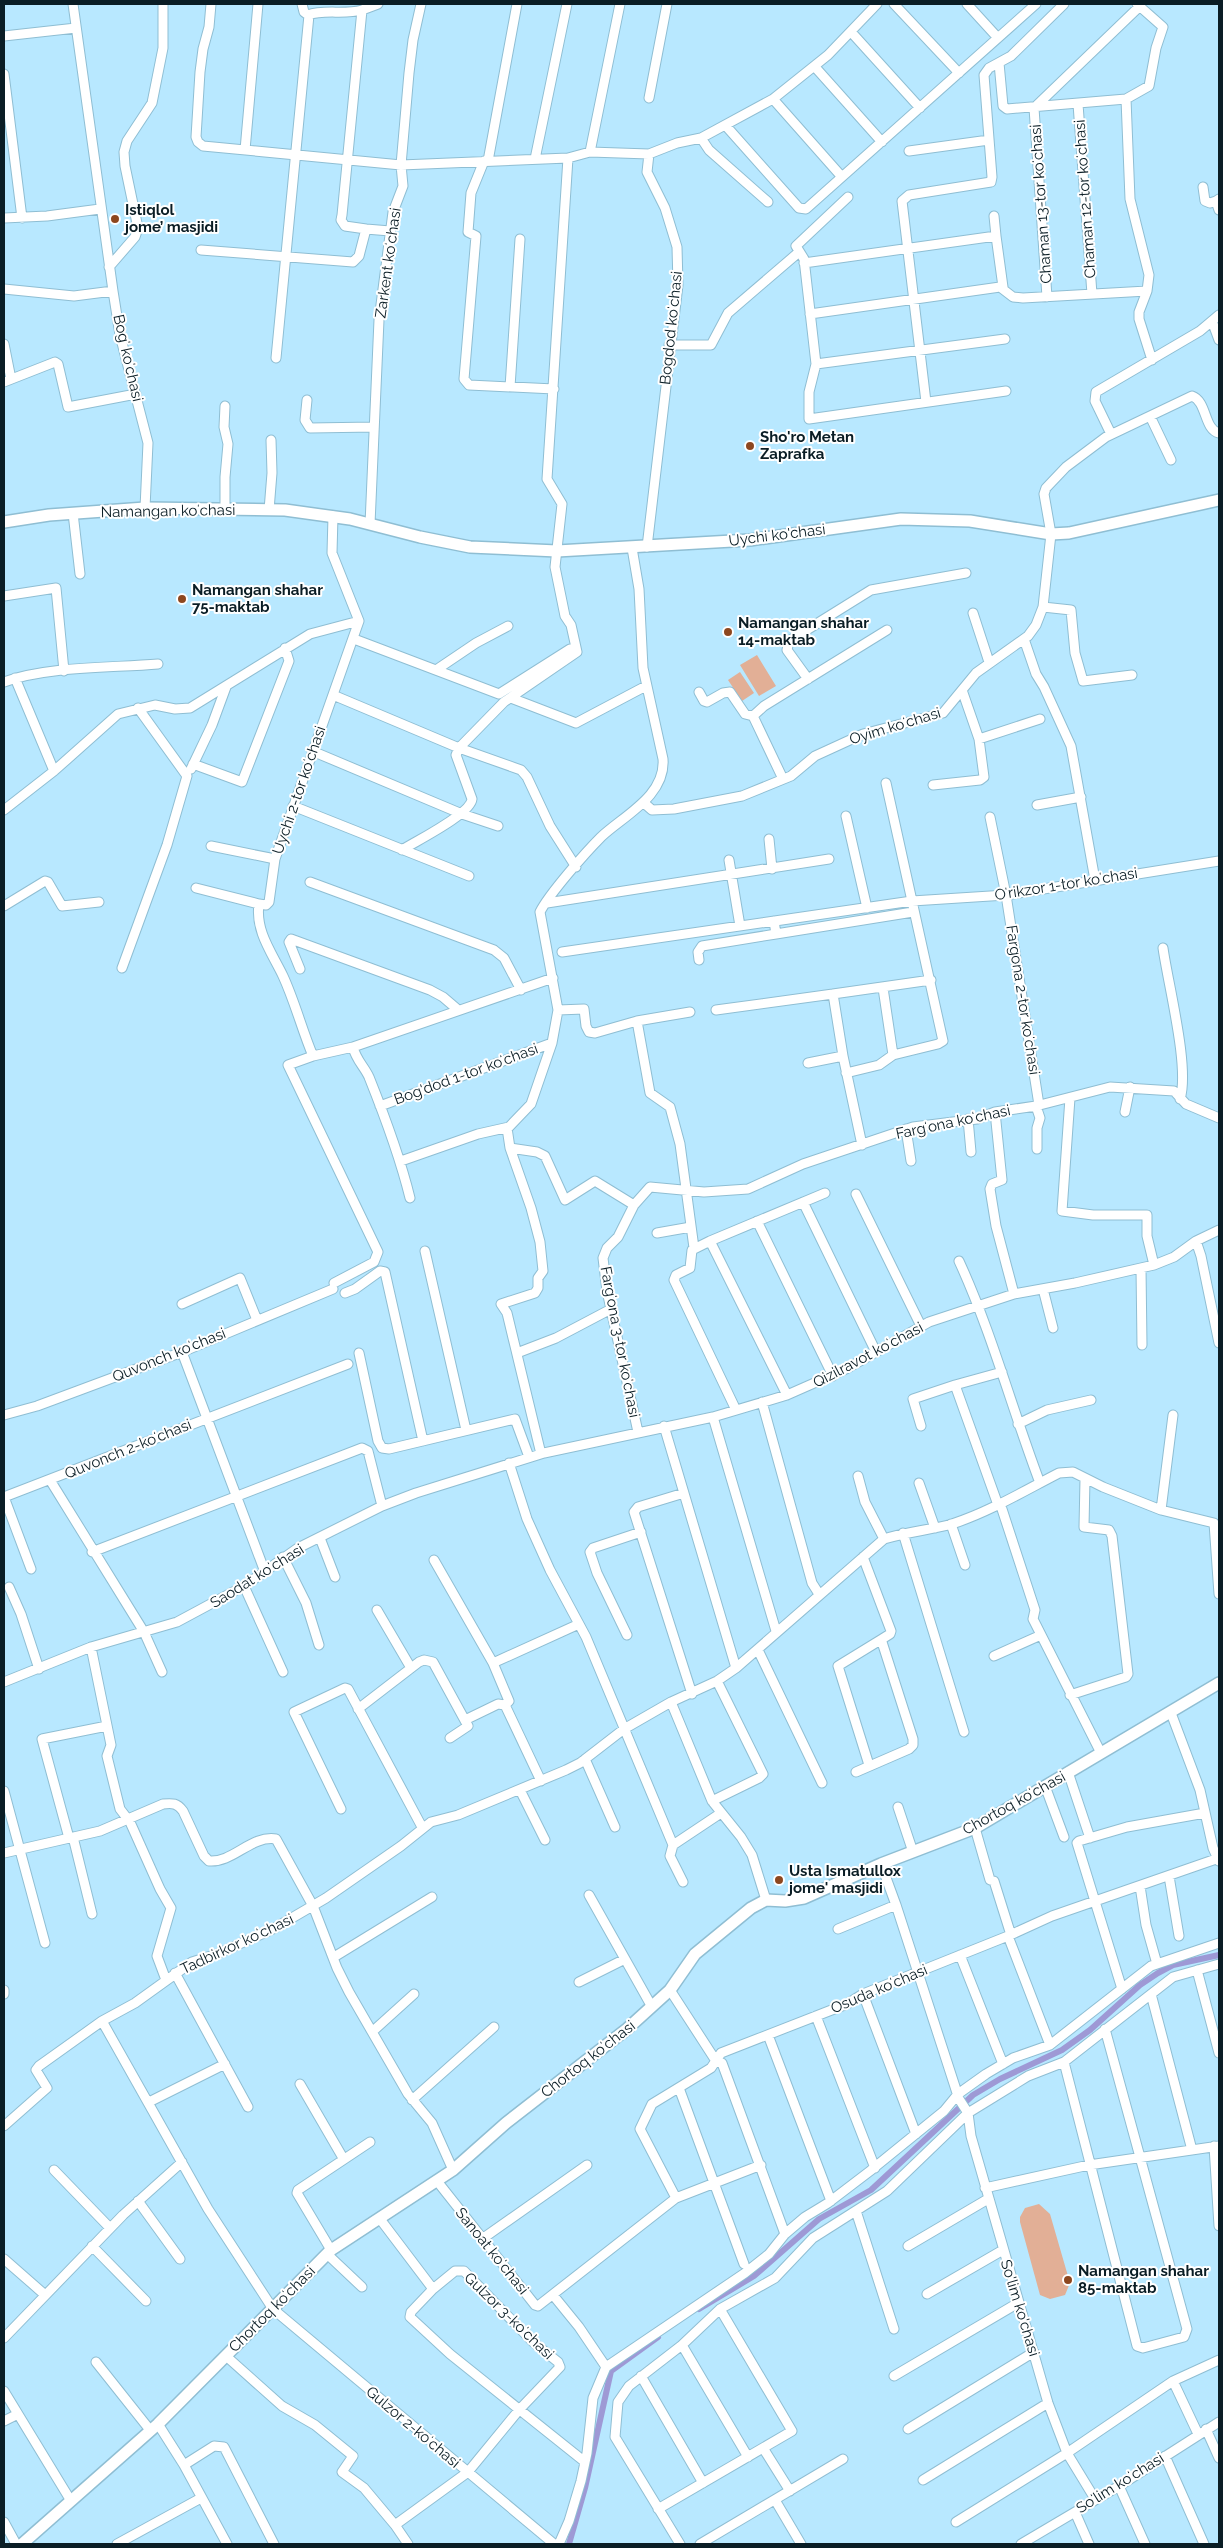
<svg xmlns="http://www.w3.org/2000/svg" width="1223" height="2548" viewBox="0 0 1223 2548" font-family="Raleway,sans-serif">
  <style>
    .green { fill: #e2af96 }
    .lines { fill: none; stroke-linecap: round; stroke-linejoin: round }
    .canal { stroke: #9e99d5; stroke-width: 6 }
    .minor-casing { stroke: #8fbed3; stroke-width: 11 }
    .major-casing { stroke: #8fbed3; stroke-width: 14 }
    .minor { stroke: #fff; stroke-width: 9 }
    .major { stroke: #fff; stroke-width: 11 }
    .poi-dot { fill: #8d471f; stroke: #fff; stroke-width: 2 }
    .labels { text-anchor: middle; stroke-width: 4; stroke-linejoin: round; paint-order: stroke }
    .street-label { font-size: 15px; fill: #0a1d25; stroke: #fff }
    .poi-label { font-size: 15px; font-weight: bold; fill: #0a1d25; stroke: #fff; text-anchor: start }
  </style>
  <rect width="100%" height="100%" fill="#b8e8ff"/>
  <path class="green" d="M757,655l19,31 -17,10 -19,-31z
    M740,672l14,21 -12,8 -14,-21z
    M1039,2204l11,10 20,69 -5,12 -15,4 -10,-4 -20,-73v-5l5,-9z"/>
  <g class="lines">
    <path class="canal" d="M699,2309l55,-33 65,-57 52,-29 102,-95 27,-16 62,-29 28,-20 50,-45 18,-12 15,-8 46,-10
      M569,2544l16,-56 26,-117 47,-34"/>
    <defs>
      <path id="minor" d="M73,4l40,287 7,44 28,108 -3,65
        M211,4l-2,23 -6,22 -3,23 -4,65 2,5 5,4 198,19 167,-7 22,-6 59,2
        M302,4l2,8 4,3c16,-6 36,0 54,-5
        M894,4l65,69
        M967,4l31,34
        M1137,4l26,23 -7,21 -7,38 -23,13 4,100 19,76 -2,16 -8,21v7l13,41
        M852,33l68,75
        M4,36l72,-8
        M999,63l4,43 4,3 119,-10
        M815,67l67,75
        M4,74l18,144
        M649,98l18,-94
        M773,99l69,78
        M1078,104l14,190
        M726,126l73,82 7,1 230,-205
        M701,138l8,12 59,52
        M245,150l13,-146
        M909,151l80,-11
        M590,152l30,-148
        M535,159l32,-155
        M484,161l-13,32 -3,39 8,4 -12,143 5,6 85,4
        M488,161l29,-157
        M1203,187l2,14 5,2 6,-2
        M848,197l-52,49 8,13 12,105 -7,28v27l197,-28
        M1219,199l-3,2 3,9
        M994,216l2,20
        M4,218l43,-2 53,-7
        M366,229l-21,-3 -4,-6 1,-5 20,-205 16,-6
        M201,250l152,12 6,-6 7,-27 24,2
        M804,263l192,-27 7,51
        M109,267l26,-30 3,-9 -13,-62 -1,-14 3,-11 25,-38 11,-55v-44
        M4,289l70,7 39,-5
        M1047,297l-13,-189 106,-102
        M810,314l190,-27 13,10 10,1 124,-7
        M1212,321l7,19
        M4,344l7,35
        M669,345h42l17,-32 71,-61
        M276,358l33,-343
        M816,364l189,-25
        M4,382l51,-20 3,2 10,43 68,-13
        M510,387l10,-148
        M307,400l-2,20 5,8 64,-1
        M926,402l-24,-201 7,-6 82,-13 1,-5 -8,-102 5,-7 22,-12 53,-52
        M1150,416l21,44
        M1111,434l-16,-33 1,-9 104,-61 19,-16
        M225,509v-32l3,-33 -4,-17 1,-21
        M269,510l3,-37 -1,-33
        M73,513l7,61
        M370,524l9,-204 14,-108 10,-26 -2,-21 8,-92 4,-33 8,-36
        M647,547l31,-262 -1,-38 -12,-39 -18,-36 2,-18 28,-11 24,-5 72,-39 55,-44 49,-51
        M4,596l52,-8 8,83
        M1043,607l28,3 4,43 8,28 49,-6
        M973,613l16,49
        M354,639l145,55 71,-45
        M1024,639l12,35 8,13 27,59 24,134
        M436,670l40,-27 32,-17
        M15,678l39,93
        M808,679l-21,-29 2,-9 82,-51 95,-17
        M4,682c43,-16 108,-14 154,-18
        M699,692l5,9 3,1 16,-9 7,-1 15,22 8,2
        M333,695l126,53 62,22 6,7 23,49 26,41
        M511,698l65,25 70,-37
        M979,739l61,-20
        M312,751l150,63 36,12
        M193,764l49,18 47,-121 -4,-13
        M191,769l21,-44 14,-38
        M783,779l-30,-63 11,-10 123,-76
        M933,785l47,-5 4,-3 -5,-38 -17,-49
        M644,803l8,7 22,-1 68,-13 49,-20 24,-20 48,-22 80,-21 33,-40 52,-37 8,-11 7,-18 8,-73 -7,-40 2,-6 20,-21 40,-30 86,-41c15,5 12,34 27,37
        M1037,805l44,-8
        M293,806l176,70
        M4,810l50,-39 64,-57 37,-9 20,4 15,-1 120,-74 49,-13
        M846,816l21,92
        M990,817l16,78 33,210
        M769,839l3,30
        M211,846l64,13
        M402,850c14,-9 69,-36 70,-51l-16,-44 3,-7 45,-46 73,-50 -6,-27 -6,-9 -10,-49 7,-63 -15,-25 21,-321
        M729,860l11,66
        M310,882l184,68 10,8 17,32
        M196,888l63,16
        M547,903l282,-44
        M4,906l41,-25 3,1 14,24 37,-4
        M774,921l2,13 137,-22
        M1163,948c5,36 27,120 17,151
        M562,952l350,-51 -26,-118
        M699,960l-1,-8 4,-6 74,-12
        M122,968l45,-123 20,-69 -49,-68
        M300,969l-11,-27 2,-3 139,51 13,7 14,12
        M883,988l10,67
        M558,1010l26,-1 2,17 3,6 6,1 42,-12 53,-9
        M716,1010l117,-16
        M637,1021l13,72 20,14 10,37 14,104
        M353,1047c3,13 11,19 16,30 16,40 31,80 41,121
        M313,1056c-11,-26 -18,-54 -30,-80 -11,-23 -28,-45 -24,-72l7,1 3,-3 6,-43 84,-238 -27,-68 1,-37
        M843,1056l-10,-62 98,-14
        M808,1063l35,-7 19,89
        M846,1073l33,-8 14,-10 45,-11 5,-3 -31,-140 94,-6 213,-34
        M1070,1098l-8,113 31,4h54v21l7,29
        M380,1106l172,-63
        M1036,1106l4,12 -3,10v21
        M995,1112l7,68 -10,4 -2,5 6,37 18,68
        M1125,1112l5,-25
        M968,1119l3,33
        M507,1128l3,20
        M906,1129l5,32
        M401,1161l77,-27 31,-7 22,-23 21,-61 6,-33 -18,-98c9,-18 46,-60 61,-75 22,-21 65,-41 62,-78l-20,-91 -4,-79 -7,-41
        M856,1194l65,132
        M803,1202l73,150
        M634,1205l16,-18 54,5 44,-3 55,-25 110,-37 64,-8 18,-7 41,-6 74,-19 64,4 12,13 33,14
        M757,1221l76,155
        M657,1233l34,-6
        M710,1241l-18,9 -2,18 -14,7 -2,5 62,130
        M1196,1241l5,15 18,87
        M425,1251l41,179
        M959,1261c33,72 53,148 81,222
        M1141,1268l1,77
        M334,1283l40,-21 4,-10 -90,-187 25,-9 40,-9 200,-69
        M1043,1289l10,39
        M345,1293l10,-4 25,-18 5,1 38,169
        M182,1304l58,-26 17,42
        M182,1352l83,220
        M359,1353l19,88 4,7 7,1 126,-30 14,38
        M517,1353l39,-15 55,-29
        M955,1385l47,-13
        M787,1395l-77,-154 115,-48
        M762,1402l50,181 7,11
        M4,1415l33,-9 145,-54 151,-63
        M713,1417l63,214
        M1018,1424l29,-14 44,-10
        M664,1426l72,242
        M921,1426l-8,-27 42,-14 43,120
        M541,1454l-34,-141 -6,-9 34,-11 3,-5v-10l5,-7 -3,-29 -9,-34 -21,-60 27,4 8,4 20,44 30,-19 39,24 -16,32 -11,11 -4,10 4,33 31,141
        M509,1463l18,56 23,51 36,67 87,208 -3,11 13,26
        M858,1476l7,26 19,37
        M50,1480l94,152 18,40
        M919,1483l16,45
        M684,1493l-46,14 -4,5 58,182
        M4,1497l344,-133
        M4,1497l27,72
        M1000,1503l35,107 -2,9 68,134
        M1161,1510l12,-95
        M951,1524l14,41
        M903,1533l61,199
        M320,1538l15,39
        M92,1552l270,-104 6,3 14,55
        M283,1557l23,46 13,42
        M434,1560l59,103 16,38 -4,4
        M244,1586l39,86
        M9,1587l12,27 18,55
        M377,1610l34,58
        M627,1635l-30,-62 -7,-21 3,-4 48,-16
        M91,1647l20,98 -4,11 13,53 10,13 30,67 11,19 -14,48 9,24
        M758,1650l64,133
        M994,1656l47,-21
        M493,1663l86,-39
        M4,1682l87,-35 86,-25 67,-36 54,-38 84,-42 34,-13 128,-40 169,-36 74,-22 59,-26 83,-47 85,-28 61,-11 79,-18 20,-8 22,-16 23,-11
        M1070,1695l56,-18 2,-3 -16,-138 -3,-6 -25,-3 1,-48
        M671,1702l41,99 29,36 11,18 14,45
        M358,1709l61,-47 5,-2 9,2 35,64 -18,12
        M1171,1713l29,77 13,58 6,13
        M465,1720l33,-16 7,1 36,76
        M585,1759l30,68
        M869,1765l-31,-99 44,-27
        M856,1772l53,-23 4,-4v-6l-31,-97v-3l8,-5 1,-3 -28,-74
        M1068,1772l22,66
        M1045,1786l19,51
        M520,1790l25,50
        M4,1791l41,152
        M712,1801l47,-23 4,-4 -46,-93
        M898,1807l15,45
        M341,1809l-47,-97 51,-24 3,1 74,138
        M975,1828l15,52 4,1 17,54
        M73,1837l19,77
        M69,1838l-27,-99 65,-13
        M673,1845l48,-32
        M4,1853l96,-22 63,-27c10,-1 14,-1 20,7l21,45 5,5c24,2 42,-26 67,-22l37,67 24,62 12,24 59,102 24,29 21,47
        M881,1864l15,41 63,194 9,14 3,23 77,267 19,50 28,46
        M1169,1876l10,60
        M1140,1886l6,39 11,39
        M589,1895l63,112
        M838,1929l58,-24
        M1008,1936l42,109
        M960,1955l43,109
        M334,1957l98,-60
        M1197,1970l22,83
        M175,1973l73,134
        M579,1982l46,-23
        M1122,1989l-45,-146 2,-2 48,-14 78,-14
        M4,1990v4
        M670,1990l46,71 6,2 63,171
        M863,1994l53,140
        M1151,1994l41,156
        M816,2016l59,152
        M102,2021l106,188 65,100 281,235
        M373,2031l41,-37
        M768,2035l63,166
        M1064,2062l73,284 6,2 41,-11 3,-8 -82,-300
        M300,2084l43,74
        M679,2088l65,176
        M412,2100l82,-73
        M149,2102l76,-38
        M4,2126l43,-38 -11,-18 3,-4 63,-45 33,-18 57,-41 25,-8 56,-25 53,-31 75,-52 30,-24 27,-7 108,-45 14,-7 44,-34 47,-27 46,-21 19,-13 148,-129c22,-7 46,-9 68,-15 37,-12 72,-33 107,-51l14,-1 30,15 58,23 53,13 5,71
        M1214,2146l5,80
        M54,2170l56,58
        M437,2181l98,124 3,1 138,-108 85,-33
        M985,2188l104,-23 130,-19
        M676,2198l-36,-69 12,-25 59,-36 10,-15 126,-49 16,-10 145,-58 44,-20 167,-58
        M138,2201l42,58
        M856,2211l38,118
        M380,2219l53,70 -22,23 -1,5 40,37 135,108
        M482,2239l105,-74
        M92,2246l54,55
        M908,2246l80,-47
        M331,2250l-34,-57 1,-3 72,-48
        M327,2254l35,33
        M4,2259l40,35
        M927,2294l76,-44
        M553,2295l26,32 27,40
        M4,2338l119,-123 59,-53
        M682,2345l66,112
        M226,2356l56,50 33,19 38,31 -11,16 22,16 31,37 13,19
        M96,2362l54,68
        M641,2376l62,107
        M894,2376l124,-73
        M4,2391l67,110
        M4,2421l14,-7
        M158,2424l26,41 43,79
        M908,2429l126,-77
        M1206,2429l13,29
        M1198,2434l-25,-53 46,-21
        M763,2448l27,43
        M1165,2456l39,88
        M184,2465l30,-19 10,1 50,97
        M923,2480l125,-77
        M1119,2486l26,58
        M775,2500l26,44
        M658,2509l134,-78 -72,-122
        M1075,2512l14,32
        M4,2522l12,22
        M956,2522l111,-69 106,-72
        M395,2525l73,-53 51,-62 41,-43 -2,-5 -25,-20 -69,-71h-9l-22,18
        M117,2544l84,-46
        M559,2544l10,-23 12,-40 6,-28 6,-55 13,-31 139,-94 24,-19 16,-20 20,-17 23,-14 42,-32 74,-60 14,-17 28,-20 27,-16 37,-13 101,-79 68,-23
        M680,2544l-65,-107 3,-35 11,-16 53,-41 38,-36 55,-31 38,-40 74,-47 81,-78 60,-37 36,-14 109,-85 46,-13
        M700,2544l143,-85
        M1021,2544l98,-58 100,-64"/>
      <path id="major" d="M4,522l45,-7 96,-7 140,2 65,9 70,18 50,10 87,4 193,-11 151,-21 69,2 81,13 18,-1 150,-33
        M22,2544l136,-120 173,-174 122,-80 53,-47 121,-94 43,-39 25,-36 56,-46 15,-8 19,1 19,-3 77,-34 94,-36 244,-145"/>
    </defs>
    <use href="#minor" class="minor-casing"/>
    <use href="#major" class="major-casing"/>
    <use href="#minor" class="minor"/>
    <use href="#major" class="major"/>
  </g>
  <g class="poi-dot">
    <circle cx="115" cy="219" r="5"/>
    <circle cx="750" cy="446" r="5"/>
    <circle cx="182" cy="599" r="5"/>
    <circle cx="728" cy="632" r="5"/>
    <circle cx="779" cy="1880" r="5"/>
    <circle cx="1068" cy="2280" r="5"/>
  </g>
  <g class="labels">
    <g class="street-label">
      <text transform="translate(1085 199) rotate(-94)" y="5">Chaman 12-tor koʻchasi</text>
      <text transform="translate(1041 204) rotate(-94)" y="5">Chaman 13-tor koʻchasi</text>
      <text transform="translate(388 263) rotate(-82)" y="5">Zarkent koʻchasi</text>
      <text transform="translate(671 328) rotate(-84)" y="5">Bogdod koʻchasi</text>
      <text transform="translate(128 358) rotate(77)" y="5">Bogʻ koʻchasi</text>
      <text transform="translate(168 511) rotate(-1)" y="5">Namangan koʻchasi</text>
      <text transform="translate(777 535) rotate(-7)" y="5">Uychi ko'chasi</text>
      <text transform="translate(895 726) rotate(-17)" y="5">Oyim koʻchasi</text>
      <text transform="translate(299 790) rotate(-71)" y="5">Uychi 2-tor koʻchasi</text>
      <text transform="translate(1066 884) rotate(-9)" y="5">Oʻrikzor 1-tor koʻchasi</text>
      <text transform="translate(1023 1000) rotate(81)" y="5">Fargona 2-tor koʻchasi</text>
      <text transform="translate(466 1074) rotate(-20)" y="5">Bog'dod 1-tor koʻchasi</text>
      <text transform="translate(953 1122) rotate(-12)" y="5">Fargʻona koʻchasi</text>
      <text transform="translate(620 1342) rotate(79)" y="5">Fargʻona 3-tor koʻchasi</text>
      <text transform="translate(169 1355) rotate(-22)" y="5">Quvonch koʻchasi</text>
      <text transform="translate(868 1355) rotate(-28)" y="5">Qizilravot koʻchasi</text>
      <text transform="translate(128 1449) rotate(-22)" y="5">Quvonch 2-koʻchasi</text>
      <text transform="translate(257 1576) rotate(-32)" y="5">Saodat koʻchasi</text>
      <text transform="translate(1014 1803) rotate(-29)" y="5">Chortoq koʻchasi</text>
      <text transform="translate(237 1944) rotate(-25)" y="5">Tadbirkor koʻchasi</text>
      <text transform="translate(879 1989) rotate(-23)" y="5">Osuda koʻchasi</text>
      <text transform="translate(588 2059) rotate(-38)" y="5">Chortoq koʻchasi</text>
      <text transform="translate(492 2251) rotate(51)" y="5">Sanoat koʻchasi</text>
      <text transform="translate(1020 2308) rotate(73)" y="5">So'lim ko'chasi</text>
      <text transform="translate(272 2309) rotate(-45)" y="5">Chortoq koʻchasi</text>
      <text transform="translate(509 2316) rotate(44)" y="5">Gulzor 3-koʻchasi</text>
      <text transform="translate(413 2427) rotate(40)" y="5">Gulzor 2-koʻchasi</text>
      <text transform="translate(1120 2483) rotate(-32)" y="5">Soʻlim koʻchasi</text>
    </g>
    <g class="poi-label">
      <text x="125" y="215">Istiqlol<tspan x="125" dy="17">jome’ masjidi</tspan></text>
      <text x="760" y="442">Sho'ro Metan<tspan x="760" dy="17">Zaprafka</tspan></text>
      <text x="192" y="595">Namangan shahar<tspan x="192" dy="17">75-maktab</tspan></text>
      <text x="738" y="628">Namangan shahar<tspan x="738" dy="17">14-maktab</tspan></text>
      <text x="789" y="1876">Usta Ismatullox<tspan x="789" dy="17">jome' masjidi</tspan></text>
      <text x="1078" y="2276">Namangan shahar<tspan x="1078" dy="17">85-maktab</tspan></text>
    </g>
  </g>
  <rect width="1223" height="2548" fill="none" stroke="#0a1d25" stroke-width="10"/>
</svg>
